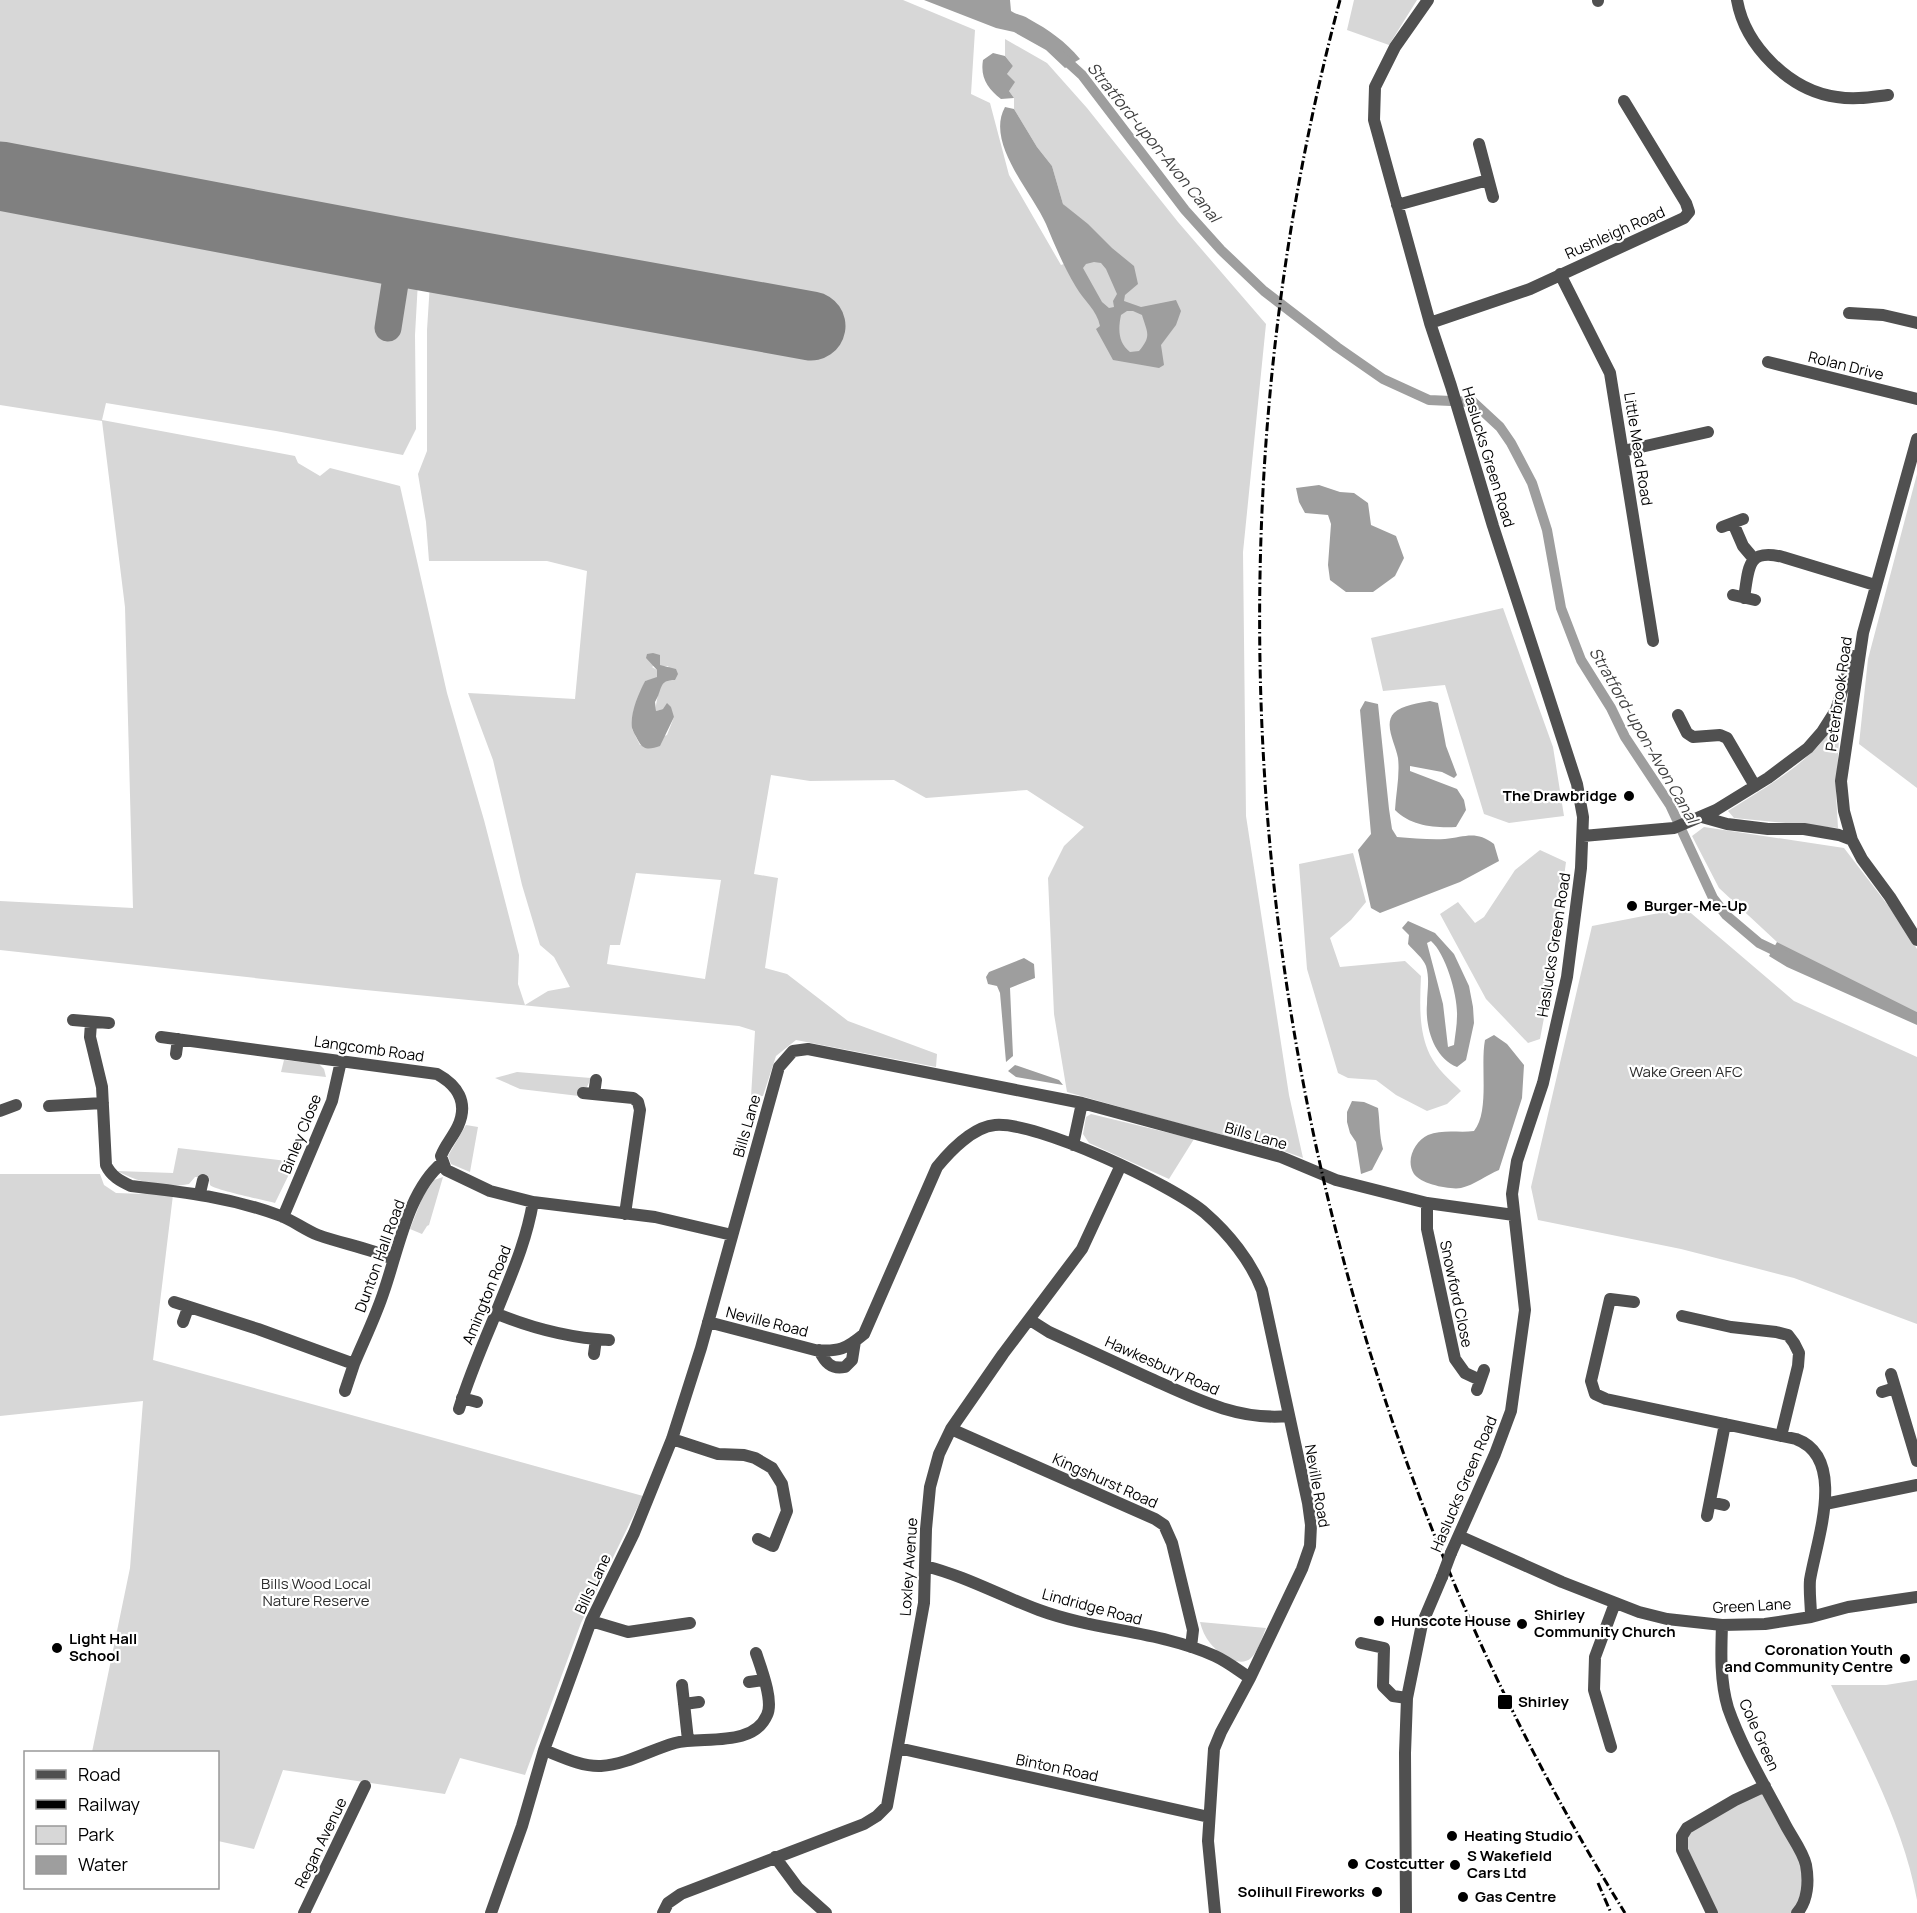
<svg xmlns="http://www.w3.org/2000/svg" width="1917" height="1913" viewBox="0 0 1917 1913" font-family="Manrope,sans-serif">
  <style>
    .green { fill: #d7d7d7; fill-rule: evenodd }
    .water { fill: #9e9e9e; fill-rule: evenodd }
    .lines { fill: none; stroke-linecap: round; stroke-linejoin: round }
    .canal { stroke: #9e9e9e; stroke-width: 10 }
    .taxiway { stroke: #808080; stroke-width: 27 }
    .runway { stroke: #808080; stroke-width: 69 }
    .minor { stroke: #505050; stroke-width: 12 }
    .rail { stroke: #000; stroke-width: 3; stroke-dasharray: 9 3 1.5 3; stroke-linecap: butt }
    .minor-bridge { stroke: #505050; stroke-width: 12 }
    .poi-dot { fill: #000; stroke: #fff; stroke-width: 2 }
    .labels { text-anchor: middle; stroke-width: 4.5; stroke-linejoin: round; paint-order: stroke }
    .street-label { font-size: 15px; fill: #000; stroke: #fff }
    .poi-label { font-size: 15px; font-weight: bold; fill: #000; stroke: #fff; text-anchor: start }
    .park-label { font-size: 15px; fill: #2e2e2e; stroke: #fff }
    .water-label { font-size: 16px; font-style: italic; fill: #3f3f3f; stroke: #fff }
  </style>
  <rect width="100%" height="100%" fill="#fff"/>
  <path class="green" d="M0,0h903l72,30 -4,64 19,9 19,72 52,90 50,-17 -48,-44 -11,-38 -15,-19 -23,-38v-11l-5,-7 -2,-17 6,-8 -8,-10v-17l42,24 40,45 91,114 88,102 -23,228 3,264 43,279 14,63 -22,-8 -111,-29 -103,-29 -13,-78 -6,-136 16,-32 20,-19 -57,-37 -101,8 -32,-18 -84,1 -39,-6 -17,99 24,4 -13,90 22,6 61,47 89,33 -1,13 -140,-27 -20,16 -13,40 -12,1 4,-66 -16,-5 -384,-37 -355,-39v-49l133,7 -8,-301 -23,-186 -102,-16zM418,281l12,2 -3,47v121l-9,23 8,48 3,39h118l40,10 -12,128 -107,-6 25,67 29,125 18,60 14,12 16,30 -22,4 -23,14 -7,-21 1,-29 -35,-135 -37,-127 -47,-207 -70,-18 -10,8 -22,-13 -3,-7 -193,-36 4,-17 170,28 127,24 13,-26 -1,-94zM659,662l1,4h8l7,13c-2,1 -10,1 -11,2 -4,3 -9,25 -8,30l7,-2 11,8 -7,18 -27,10 -8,-16 2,-20 11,-28 12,-3v-8l-5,-3zM636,873l85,7 -16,99 -98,-15 3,-19h10z
    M1354,0h63l-28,45 -42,-15z
    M1917,474v314l-58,-44 9,-85z
    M1503,608l50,139 11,69 -55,7 -25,-9 -39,-129 -62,6 -12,-53z
    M1840,720l-4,74 2,34 -104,-10 -6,-7c31,-20 66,-39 91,-66 8,-10 9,-16 21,-25z
    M1704,827l140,21 56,73 17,28v63l-140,-70 -58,-54 -27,-52z
    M1540,850l26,12 -19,140 -7,37 -12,4 -42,-44 -46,-85 18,-12 17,21 9,-6 31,-47z
    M1353,853l13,49 -15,18 -21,18 10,29 65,-6 16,15c-1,26 -3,54 9,79 7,14 20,25 31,36l-14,13 -20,7 -31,-16 -20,-15 -28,-2 -10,-5 -31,-104 -8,-105z
    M1685,908l109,93 123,56v267l-123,-46 -113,-29 -143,-29 -7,-33 61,-261z
    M284,1060l35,4 5,5 2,8 -45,-5z
    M517,1072l74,6 -4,9 -7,1 -1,8 -59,-7 -25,-11z
    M1091,1114l103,25 -25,40 -80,-36 -6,-9 3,-17z
    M466,1125l12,2 -8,45 -19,-8 -3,-8z
    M178,1148l117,14 -20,41c-11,-3 -60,-13 -65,-18l-1,-8h-14l-6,7c-24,5 -51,-2 -72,-13l56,2z
    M0,1174h100l4,11 12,8 57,2 -20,165 490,136 -62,127 -56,152 -65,-17 -15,36 -162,-24 -29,79 -36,-8v-89h-126l38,-184 13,-167 -143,15z
    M443,1177l-14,48 -2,1 -5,8 -12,-5 13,-33 11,-16z
    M1200,1622l66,6c-4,9 -8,24 -15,30 -12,11 -33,-5 -41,-15 -5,-6 -8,-13 -10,-21z
    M1917,1680v220c-14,-76 -52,-145 -86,-215h55z
    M1765,1786l41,78 -9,49h-85l-30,-77z"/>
  <path class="water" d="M924,0h86l1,11c6,4 12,4 18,8 20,11 36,22 51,40l-15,9 -19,-18 -32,-18 -18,-4z
    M993,53l12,3 8,10 -6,8 8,8 -6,9 5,7 -13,1c-13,-10 -21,-21 -18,-39z
    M1005,107l9,2 23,38 15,19 11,38 25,20 24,24 22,18 4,18 -13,11 -1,6 17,6 35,-7 5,11 -5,14 -15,20 3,20 -5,3 -46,-8 -17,-31 4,-3c-3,-16 -16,-25 -24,-39 -12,-20 -21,-41 -30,-63 -14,-32 -61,-81 -41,-117zM1094,262l7,1 5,6 11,25 -4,7 1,6 -5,1 -7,-6 -19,-34 3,-4zM1127,311h6l9,4c5,17 10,21 -3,36l-9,1c-12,-9 -12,-23 -9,-37z
    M1319,485l21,7 14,1 14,10 3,22 25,11 8,22 -9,18 -22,16h-27l-16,-12 -2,-15 3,-41 -3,-9 -23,-2 -6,-11 -3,-14z
    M653,653l7,2v10l16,4 2,5 -3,6c-17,0 -12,9 -20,22l1,9 7,-2 4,-6 4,4 3,10 -14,29c-9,3 -16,5 -21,-4 -2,-4 -6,-10 -7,-14 -2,-15 6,-33 13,-47l12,-4v-7l-11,-12 1,-4z
    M1365,701l13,3 11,105 3,20 5,8c15,1 33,3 48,2 20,-2 31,-9 49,5l5,17 -39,21 -80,31 -9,-5 -13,-58 13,-16 -11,-124z
    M1430,701l8,2 8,43 11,29 -3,3 -12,-6 -32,-6v5l47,18 7,11 2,10 -10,17c-22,1 -45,-1 -61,-17 1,-17 5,-35 3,-52 -2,-13 -15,-34 -4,-45 8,-8 26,-10 36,-12z
    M1408,921l27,12 19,21 15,32 4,21 1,16 -8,37 -9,7c-23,-9 -32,-40 -30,-63 0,-14 3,-24 -1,-38 -3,-8 -12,-15 -18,-22l1,-9 -7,-7zM1431,941c15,13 27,55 26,75 0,10 -2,19 -3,29l-6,2 -5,-43 -16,-61z
    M1777,942l140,70v13l-130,-58 -18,-11z
    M1024,958l10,6 1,14 -25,10 3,68 -7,6 -6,-69 -3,-7 -9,-2 -2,-7 3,-5z
    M1494,1035l13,9 17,21 -2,33 -23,72c-12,5 -25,15 -38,18 -11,2 -40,-4 -47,-14 -9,-14 1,-33 14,-39 14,-6 31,-2 46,-4 16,-20 6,-65 11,-91z
    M1015,1065l44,15 4,5 -47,-8 -8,-6z
    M1352,1101l12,1 14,6c2,14 1,27 5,41l-11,21 -11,4 -5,-32 -6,-9 -3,-11v-10z"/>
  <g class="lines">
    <path class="canal" d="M1060,55l22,20 103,135 36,40 43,41 73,56 46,32 46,21 44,2 27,25 11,16 21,40 15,47 14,78 20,52 30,48 14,29 45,68 43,93 13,17 33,28 27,13"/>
    <path class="taxiway" d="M388,328l12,-76"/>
    <path class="runway" d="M0,176l400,76 411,74"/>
    <path class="minor" d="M1428,0l-33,47 -20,40 -1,33 56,203 21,63 42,140 84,258 6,33 -2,51 -14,109 -24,106 -26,78 -5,33 13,116 -14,101 -16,43 -44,99
      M1598,0v1
      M1737,0c8,46 53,91 100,97 18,3 34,0 51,-2
      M1479,144l14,53
      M1397,205l91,-25
      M1560,274l50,99 43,268
      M1849,313l34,2 34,8
      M1430,323l100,-34 154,-71 5,-6 -3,-9 -62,-102
      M1768,362l149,37
      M1917,439l-54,194 -22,148 3,30 8,29 10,19 28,38 27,43
      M1623,451l85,-19
      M1733,523l10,23 11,13
      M1722,527l21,-8
      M1733,595l22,5
      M1744,598c5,-30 2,-50 39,-41l92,28
      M1678,715l9,18 6,4 27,-2 7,3 28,48
      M1702,817l25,7 41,5h36l35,6 13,5
      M1583,836l91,-8 42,-18 52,-32 40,-30 14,-16 14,-22 17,-54
      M73,1020l36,3
      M91,1023l-1,14 12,50 4,78c5,11 14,16 25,21 53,6 99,11 150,30 13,5 24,14 37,19 25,9 51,13 75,24
      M161,1037l276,37c20,11 32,28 21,52 -5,11 -13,19 -17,30l5,14 44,21 43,11 122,15 77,18
      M176,1054l2,-15
      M583,1093l50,5 5,4 2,8 -15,104
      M594,1094l2,-14
      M49,1106l54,-3
      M0,1111l16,-6
      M1073,1145l9,-42
      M200,1193l3,-13
      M1427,1203v26l28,130 10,14 15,7
      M283,1217l49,-116 9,-40
      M174,1302l84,27 96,35c10,-24 22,-48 30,-73 14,-40 24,-100 58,-128
      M1634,1302l-24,-3 -19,82 4,13 11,5 190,40c52,19 20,103 14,141 -1,12 1,25 1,37
      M495,1313c36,15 75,25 114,27
      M1682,1316l49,11 45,5 12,3 6,8 5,10 -1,13 -17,70
      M1030,1320l19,12c33,15 65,30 98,45 45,20 90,44 141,39
      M183,1322l5,-14
      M708,1322l107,28c24,2 31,-1 49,-16l73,-167c13,-16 36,-40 58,-42 41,-4 178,60 210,88 23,20 46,48 57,77l46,213 3,22 -1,21 -8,23 -52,109 -29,54 -7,17 -6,92 7,72
      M819,1350c6,12 12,20 26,17l7,-7 3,-19
      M594,1354l2,-15
      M1891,1374l26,87
      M1477,1390l7,-20
      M345,1391l9,-27
      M1882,1392l13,-4
      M462,1398l15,4
      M459,1409c10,-33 24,-65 37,-96 15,-38 30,-70 37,-111
      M951,1429l204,90 9,6 8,18 21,87 -2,17
      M672,1439l46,15 26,1 11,3 17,10 10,16 5,27 -14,35 -15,-7
      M1710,1502l14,3
      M1825,1504l92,-19
      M1707,1516l18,-92
      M1459,1536l103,46 77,30 28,7 55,6 43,-1 46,-7 37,-10 69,-10
      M925,1566c40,10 76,30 114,44 57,21 121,21 176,46 13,6 24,15 35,22
      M591,1621l37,11 62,-9
      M1722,1625c-1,28 -2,56 6,83 14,40 37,78 57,116 6,12 18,27 21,41 3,16 2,36 -9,48
      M1361,1643l23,5 -1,38 10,10 14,2
      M749,1682l15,-2
      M682,1685l6,55
      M684,1704l15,-2
      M1611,1747l-17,-57 1,-33 20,-54
      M898,1748l311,69
      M544,1750c18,7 38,17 57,16 27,-2 49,-16 74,-23 28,-7 78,5 92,-28 7,-14 -6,-47 -11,-62
      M775,1857l23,31 28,25
      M304,1913l61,-127
      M491,1913l31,-87 22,-76 47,-129 43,-88 38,-94 29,-91 78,-281 14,-16 15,-2 274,54 199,54 55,23 91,23 87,12
      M663,1913l5,-10 13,-9 183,-70 13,-8 10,-10 37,-203 2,-74 4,-42 9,-33 12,-25 52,-75 79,-105 39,-84
      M1406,1913l-1,-160 2,-55 15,-74 20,-47
      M1712,1913l-30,-63v-14l5,-8 48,-28 30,-14"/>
    <path class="rail" d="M1340,0c-171,640 -66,1350 285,1913
      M1598,1883l13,30"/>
    <path class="minor-bridge" d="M1442,1577l9,-24"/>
  </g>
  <g class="poi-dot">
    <circle cx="1629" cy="796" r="6"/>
    <circle cx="1632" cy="906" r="6"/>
    <circle cx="1379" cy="1621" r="6"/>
    <circle cx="1522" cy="1624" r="6"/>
    <circle cx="57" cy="1648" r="6"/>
    <circle cx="1905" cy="1659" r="6"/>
    <rect x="1497" y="1694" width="16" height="16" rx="3"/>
    <circle cx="1452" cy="1836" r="6"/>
    <circle cx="1353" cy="1864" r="6"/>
    <circle cx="1455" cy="1865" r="6"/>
    <circle cx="1377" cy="1892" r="6"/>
    <circle cx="1463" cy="1897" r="6"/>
  </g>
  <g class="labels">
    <g class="street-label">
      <text transform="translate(1615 233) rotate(-24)" y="5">Rushleigh Road</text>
      <text transform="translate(1846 366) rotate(14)" y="5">Rolan Drive</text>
      <text transform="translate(1638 449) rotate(81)" y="5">Little Mead Road</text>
      <text transform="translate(1488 457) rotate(73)" y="5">Haslucks Green Road</text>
      <text transform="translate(1839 694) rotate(-82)" y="5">Peterbrook Road</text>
      <text transform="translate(1554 945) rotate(-81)" y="5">Haslucks Green Road</text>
      <text transform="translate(369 1049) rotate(8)" y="5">Langcomb Road</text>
      <text transform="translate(747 1126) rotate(-74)" y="5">Bills Lane</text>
      <text transform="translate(301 1134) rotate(-68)" y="5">Binley Close</text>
      <text transform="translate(1256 1136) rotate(16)" y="5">Bills Lane</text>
      <text transform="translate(380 1256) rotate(-70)" y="5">Dunton Hall Road</text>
      <text transform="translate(1456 1294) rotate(78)" y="5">Snowford Close</text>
      <text transform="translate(487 1295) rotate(-68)" y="5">Amington Road</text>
      <text transform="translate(767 1322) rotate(14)" y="5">Neville Road</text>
      <text transform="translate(1162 1366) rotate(24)" y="5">Hawkesbury Road</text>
      <text transform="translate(1105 1481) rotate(24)" y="5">Kingshurst Road</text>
      <text transform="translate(1464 1484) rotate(-67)" y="5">Haslucks Green Road</text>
      <text transform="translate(1317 1486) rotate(80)" y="5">Neville Road</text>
      <text transform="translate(909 1567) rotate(-86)" y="5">Loxley Avenue</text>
      <text transform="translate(593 1584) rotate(-65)" y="5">Bills Lane</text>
      <text transform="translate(1752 1606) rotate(-3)" y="5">Green Lane</text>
      <text transform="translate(1092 1607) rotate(15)" y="5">Lindridge Road</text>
      <text transform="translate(1759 1735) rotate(66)" y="5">Cole Green</text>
      <text transform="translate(1057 1768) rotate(12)" y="5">Binton Road</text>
      <text transform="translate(321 1843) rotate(-64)" y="5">Regan Avenue</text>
    </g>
    <g class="poi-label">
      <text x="1617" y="801" text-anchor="end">The Drawbridge</text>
      <text x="1644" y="911">Burger-Me-Up</text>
      <text x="1534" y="1620">Shirley<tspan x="1534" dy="17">Community Church</tspan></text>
      <text x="1391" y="1626">Hunscote House</text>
      <text x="69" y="1644">Light Hall<tspan x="69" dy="17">School</tspan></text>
      <text x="1893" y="1655" text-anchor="end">Coronation Youth<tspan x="1893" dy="17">and Community Centre</tspan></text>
      <text x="1518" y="1707">Shirley</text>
      <text x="1464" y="1841">Heating Studio</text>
      <text x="1467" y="1861">S Wakefield<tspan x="1467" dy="17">Cars Ltd</tspan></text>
      <text x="1365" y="1869">Costcutter</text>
      <text x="1365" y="1897" text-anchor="end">Solihull Fireworks</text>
      <text x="1475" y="1902">Gas Centre</text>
    </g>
    <g class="park-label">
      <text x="1686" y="1077">Wake Green AFC</text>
      <text x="316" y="1589">Bills Wood Local<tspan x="316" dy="17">Nature Reserve</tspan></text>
    </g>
    <g class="water-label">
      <text transform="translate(1154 142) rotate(51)" y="6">Stratford-upon-Avon Canal</text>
      <text transform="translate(1644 735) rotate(60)" y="6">Stratford-upon-Avon Canal</text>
    </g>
  </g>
  <rect x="24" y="1751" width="195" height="138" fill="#ffffff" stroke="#999999" stroke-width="1.5"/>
  <rect x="36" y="1770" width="30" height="9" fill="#505050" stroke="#999999" stroke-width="1.5"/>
  <text x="78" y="1781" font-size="18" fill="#000000">Road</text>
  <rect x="36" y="1800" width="30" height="9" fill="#000000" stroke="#999999" stroke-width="1.5"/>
  <text x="78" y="1811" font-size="18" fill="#000000">Railway</text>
  <rect x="36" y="1826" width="30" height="18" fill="#d7d7d7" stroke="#999999" stroke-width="1.5"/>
  <text x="78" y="1841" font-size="18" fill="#000000">Park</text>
  <rect x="36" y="1856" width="30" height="18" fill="#9e9e9e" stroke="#999999" stroke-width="1.5"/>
  <text x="78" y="1871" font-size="18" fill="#000000">Water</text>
</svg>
